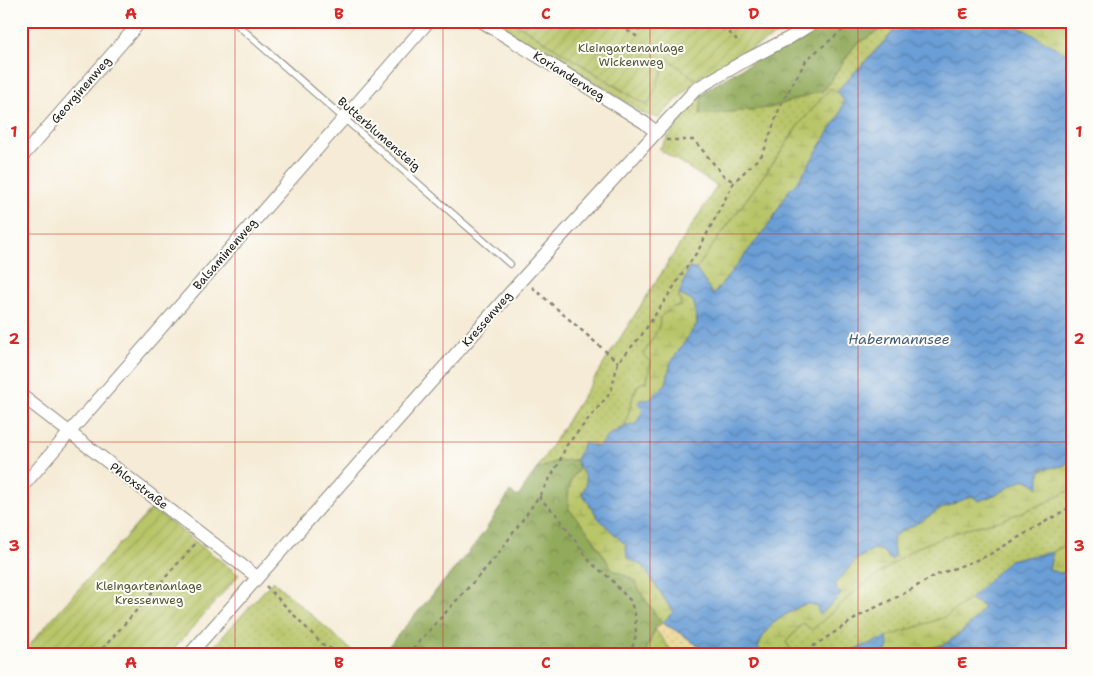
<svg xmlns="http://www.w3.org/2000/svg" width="1093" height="676" viewBox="0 0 1093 676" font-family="'Shantell Sans',sans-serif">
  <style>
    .grass { fill: url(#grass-dots); stroke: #6a7042 }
    .forest { fill: url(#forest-crowns); stroke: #57633c }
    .wetland { fill: url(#wetland-marsh); stroke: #6a7042 }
    .sand { fill: url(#sand-dots); stroke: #857b5d }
    .garden { fill: url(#garden-furrows); stroke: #6a7042 }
    .water { fill: url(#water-waves); stroke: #445d79 }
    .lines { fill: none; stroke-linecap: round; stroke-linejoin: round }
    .lane-casing { stroke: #888479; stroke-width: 8 }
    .street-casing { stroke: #888479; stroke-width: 14 }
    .path { stroke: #888479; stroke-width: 2.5; stroke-dasharray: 4 4; stroke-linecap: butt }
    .lane { stroke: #fff; stroke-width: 6 }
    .street { stroke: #fff; stroke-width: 12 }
    .grid { fill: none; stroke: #d62828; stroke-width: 1; stroke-opacity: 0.55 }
    .labels { text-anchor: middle; stroke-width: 4; stroke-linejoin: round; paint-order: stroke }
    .park-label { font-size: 12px; fill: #535736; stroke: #fdfcf7 }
    .street-label { font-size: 12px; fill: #1c1c1c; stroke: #fdfcf7 }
    .water-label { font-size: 14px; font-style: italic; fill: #445d79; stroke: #fdfcf7 }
    .neatline { fill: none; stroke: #d62828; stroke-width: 2 }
    .grid-label { font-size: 16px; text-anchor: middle; font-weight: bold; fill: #d62828 }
  </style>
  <defs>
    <pattern id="grass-dots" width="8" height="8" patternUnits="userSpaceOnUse" patternTransform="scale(1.25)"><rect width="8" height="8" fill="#b8c567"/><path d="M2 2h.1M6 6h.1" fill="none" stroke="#9ea959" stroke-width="1.8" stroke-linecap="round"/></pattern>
    <pattern id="forest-crowns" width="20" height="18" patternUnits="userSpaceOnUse" patternTransform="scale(1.25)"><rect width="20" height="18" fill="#92aa5c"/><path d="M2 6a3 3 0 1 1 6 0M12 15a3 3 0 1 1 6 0" fill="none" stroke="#768a4b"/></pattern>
    <pattern id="wetland-marsh" width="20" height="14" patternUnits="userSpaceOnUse" patternTransform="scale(1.25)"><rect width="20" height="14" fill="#b8c567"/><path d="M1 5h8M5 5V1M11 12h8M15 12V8" fill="none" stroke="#9ea959"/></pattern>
    <pattern id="sand-dots" width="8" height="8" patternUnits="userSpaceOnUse" patternTransform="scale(1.25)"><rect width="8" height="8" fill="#eeda9e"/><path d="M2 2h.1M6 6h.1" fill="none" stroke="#ccba88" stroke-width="1.8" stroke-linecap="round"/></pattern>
    <pattern id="garden-furrows" width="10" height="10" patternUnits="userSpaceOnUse" patternTransform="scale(1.25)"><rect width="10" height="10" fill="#b8c567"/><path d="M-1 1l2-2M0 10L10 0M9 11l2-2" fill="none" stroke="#9ea959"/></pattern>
    <pattern id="water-waves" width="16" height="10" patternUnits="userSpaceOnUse" patternTransform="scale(1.25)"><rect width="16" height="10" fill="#6b9ed6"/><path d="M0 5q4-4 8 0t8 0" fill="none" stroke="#5780ad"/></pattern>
  </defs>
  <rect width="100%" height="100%" fill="#fdfcf7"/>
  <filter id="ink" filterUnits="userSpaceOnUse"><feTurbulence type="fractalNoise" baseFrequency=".02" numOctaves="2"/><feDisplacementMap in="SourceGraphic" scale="10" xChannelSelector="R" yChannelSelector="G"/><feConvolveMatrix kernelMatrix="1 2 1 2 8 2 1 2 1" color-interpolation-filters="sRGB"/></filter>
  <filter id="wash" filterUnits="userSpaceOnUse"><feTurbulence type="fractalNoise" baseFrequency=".0096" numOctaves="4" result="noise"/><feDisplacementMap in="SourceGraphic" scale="20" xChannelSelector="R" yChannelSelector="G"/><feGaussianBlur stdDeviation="1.12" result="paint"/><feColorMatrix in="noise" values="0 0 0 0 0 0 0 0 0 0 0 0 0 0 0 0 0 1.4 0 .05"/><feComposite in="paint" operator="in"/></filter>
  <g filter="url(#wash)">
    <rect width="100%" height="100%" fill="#f5ebd6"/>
    <path class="grass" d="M489,21h23l135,85 21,-48 28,22 -37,38 -13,-3 -56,-36 -12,-3z
      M884,21h15l-8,13 -54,57 -7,-2 -33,38 -14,22 -87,120 -7,-1 -8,38 -21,21 -16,28 7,6 -4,21 -9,3 -5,11 -8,30 -17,9 -10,12 -14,-4 -8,17 -19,1 -21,9 181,-284 -58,-37 43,-56 -2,21 124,-24 31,-45 26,-16z
      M1072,489v51l-19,12 -44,8 -39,39 -25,18 -105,38h-46l-8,-13 17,-19 9,6 47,-41 56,-40 56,-21 28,-6 46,-18z
      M273,581l84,74h-151z
      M655,629l20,26h-31z"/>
    <path class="forest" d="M828,21h56l-3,8 -26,16 -31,45 -54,18 -70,7 2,-22c40,-27 84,-48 126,-72z
      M576,460l3,9 -8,11 -3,16 2,13 20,25 22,35 22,11 9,16 19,27 -7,6 -11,26h-263l86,-101 18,-23 25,-39 8,5 18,-27 21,-9z"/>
    <path class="wetland" d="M1006,21h51l15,6v30l-49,-28z
      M830,88l7,3 7,10 -5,15 -40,64 -11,11 -17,31 -58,73 -17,-26 87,-120 14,-22z
      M679,294l15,8 3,22 -26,38 -5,22 -17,17 -13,23 -11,2 8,-30 5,-11 9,-4 4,-19 -8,-7 16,-28 1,-10 13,-10 8,-1z
      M1072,460v29l-27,14 -46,18 -28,6 -56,21 -56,40 -47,42 -9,-7 -17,19 8,13h-32l-4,-8c8,-20 16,-26 34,-36 9,-6 15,-9 25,-5l3,9 21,-21 -5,-4v-7l20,-23 18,-11 9,2 5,6h6l-1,-19 4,-4 28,-15 13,-9 34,-14 7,5 18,-7 27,-15 7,3 8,-6 3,-7 21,-3z
      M579,469c8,9 10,14 3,24l17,26 27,26 1,13 16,8 30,46 -11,11 -19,-27 -9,-16 -22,-11 -22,-35 -21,-25 -1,-13 3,-16z
      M1072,540v32l-14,1 -9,-4 4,-17z
      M970,599l15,8 -15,18 -25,19 -22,6 -8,5h-35l6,-4 2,-6 -1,-8 58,-20z"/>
    <path class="sand" d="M662,623l17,9 32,23h-36l-20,-26z"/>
    <path class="garden" d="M512,21h289l-105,59 -28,-22 -20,48z
      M152,508l87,67 -71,80h-147l26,-31z"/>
    <path class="water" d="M899,21h107l17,8 49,28v403l-9,6 -21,3 -3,7v12l-8,-6 -7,-3 -27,15 -18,7 -7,-5 -34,14 -13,9 -28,15 -4,4 1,19 -3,4 -8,-10 -9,-2 -18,11 -20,23v7l6,4 -22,21 -3,-9c-10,-4 -16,-1 -25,5 -17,10 -26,16 -34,36l4,8h-51l-32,-23 -17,-9 11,-11 -30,-46 -16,-8 -1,-13 -27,-26 -17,-26c10,-16 0,-18 -6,-33l8,-17 14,4c12,-13 20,-19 38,-23l7,-14 -5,-7 2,-3h9l17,-16 5,-22 26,-38 -3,-22 -15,-8 10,-26 7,1 17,26 58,-73 17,-31 11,-11 40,-64 5,-15 -7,-10 54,-56z
      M1053,552l-4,17 9,4 14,-1v83h-156c9,-6 21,-6 30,-12 16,-8 28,-22 38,-36l-14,-8 39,-39z
      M887,637l1,8 -2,6 -6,4h-40z"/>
  </g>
  <g filter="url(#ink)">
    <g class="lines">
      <defs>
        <path id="lane" d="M233,21l277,243"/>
        <path id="street" d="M481,21l164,102 11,9
          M21,158l120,-137
          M21,395l236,182
          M21,488l408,-467
          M189,655l336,-379 171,-187 52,-30 41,-21 27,-17"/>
      </defs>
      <use href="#lane" class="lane-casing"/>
      <use href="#street" class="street-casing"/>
      <path class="path" d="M614,21l22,15 8,-15
        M717,21l20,19
        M666,140h28l30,36 10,6
        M532,287l86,75
        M540,496v3l18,17 32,46 22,18 7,9 11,11 5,14 1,21 -6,20
        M266,586l56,58 20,11
        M806,651l58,-38 39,-19 31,-18 53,-20 85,-50
        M97,655l98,-111
        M407,655l89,-98 44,-62 19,-32 7,-17 45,-54 7,-30 23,-26 58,-87 35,-67 29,-28 18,-50 26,-45 47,-38"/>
      <use href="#lane" class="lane"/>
      <use href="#street" class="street"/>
    </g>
  </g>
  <path class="grid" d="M235,21v634M443,21v634M650,21v634M858,21v634M21,234h1051M21,442h1051"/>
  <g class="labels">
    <g class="park-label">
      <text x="631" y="52">Kleingartenanlage<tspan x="631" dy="14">Wickenweg</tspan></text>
      <text x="149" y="590">Kleingartenanlage<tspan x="149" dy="14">Kressenweg</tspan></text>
    </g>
    <g class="street-label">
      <text transform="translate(569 76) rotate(32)" y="4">Korianderweg</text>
      <text transform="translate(81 90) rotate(-49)" y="4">Georginenweg</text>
      <text transform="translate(379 134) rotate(41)" y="4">Butterblumensteig</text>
      <text transform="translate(225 254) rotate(-49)" y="4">Balsaminenweg</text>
      <text transform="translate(487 319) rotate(-49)" y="4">Kressenweg</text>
      <text transform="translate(139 486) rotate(37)" y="4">Phloxstraße</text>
    </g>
    <g class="water-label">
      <text x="899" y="344">Habermannsee</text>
    </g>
  </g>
  <rect width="1093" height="676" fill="none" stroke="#fdfcf7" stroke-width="55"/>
  <rect x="28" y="28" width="1038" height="620" class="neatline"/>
  <g class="grid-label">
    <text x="131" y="19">A</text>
    <text x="339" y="19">B</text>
    <text x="546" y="19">C</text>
    <text x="754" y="19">D</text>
    <text x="962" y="19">E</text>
    <text x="14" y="137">1</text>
    <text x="1079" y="137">1</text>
    <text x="14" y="344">2</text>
    <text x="1079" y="344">2</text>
    <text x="14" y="551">3</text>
    <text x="1079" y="551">3</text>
    <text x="131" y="668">A</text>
    <text x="339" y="668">B</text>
    <text x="546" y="668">C</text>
    <text x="754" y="668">D</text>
    <text x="962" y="668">E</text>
  </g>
</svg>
